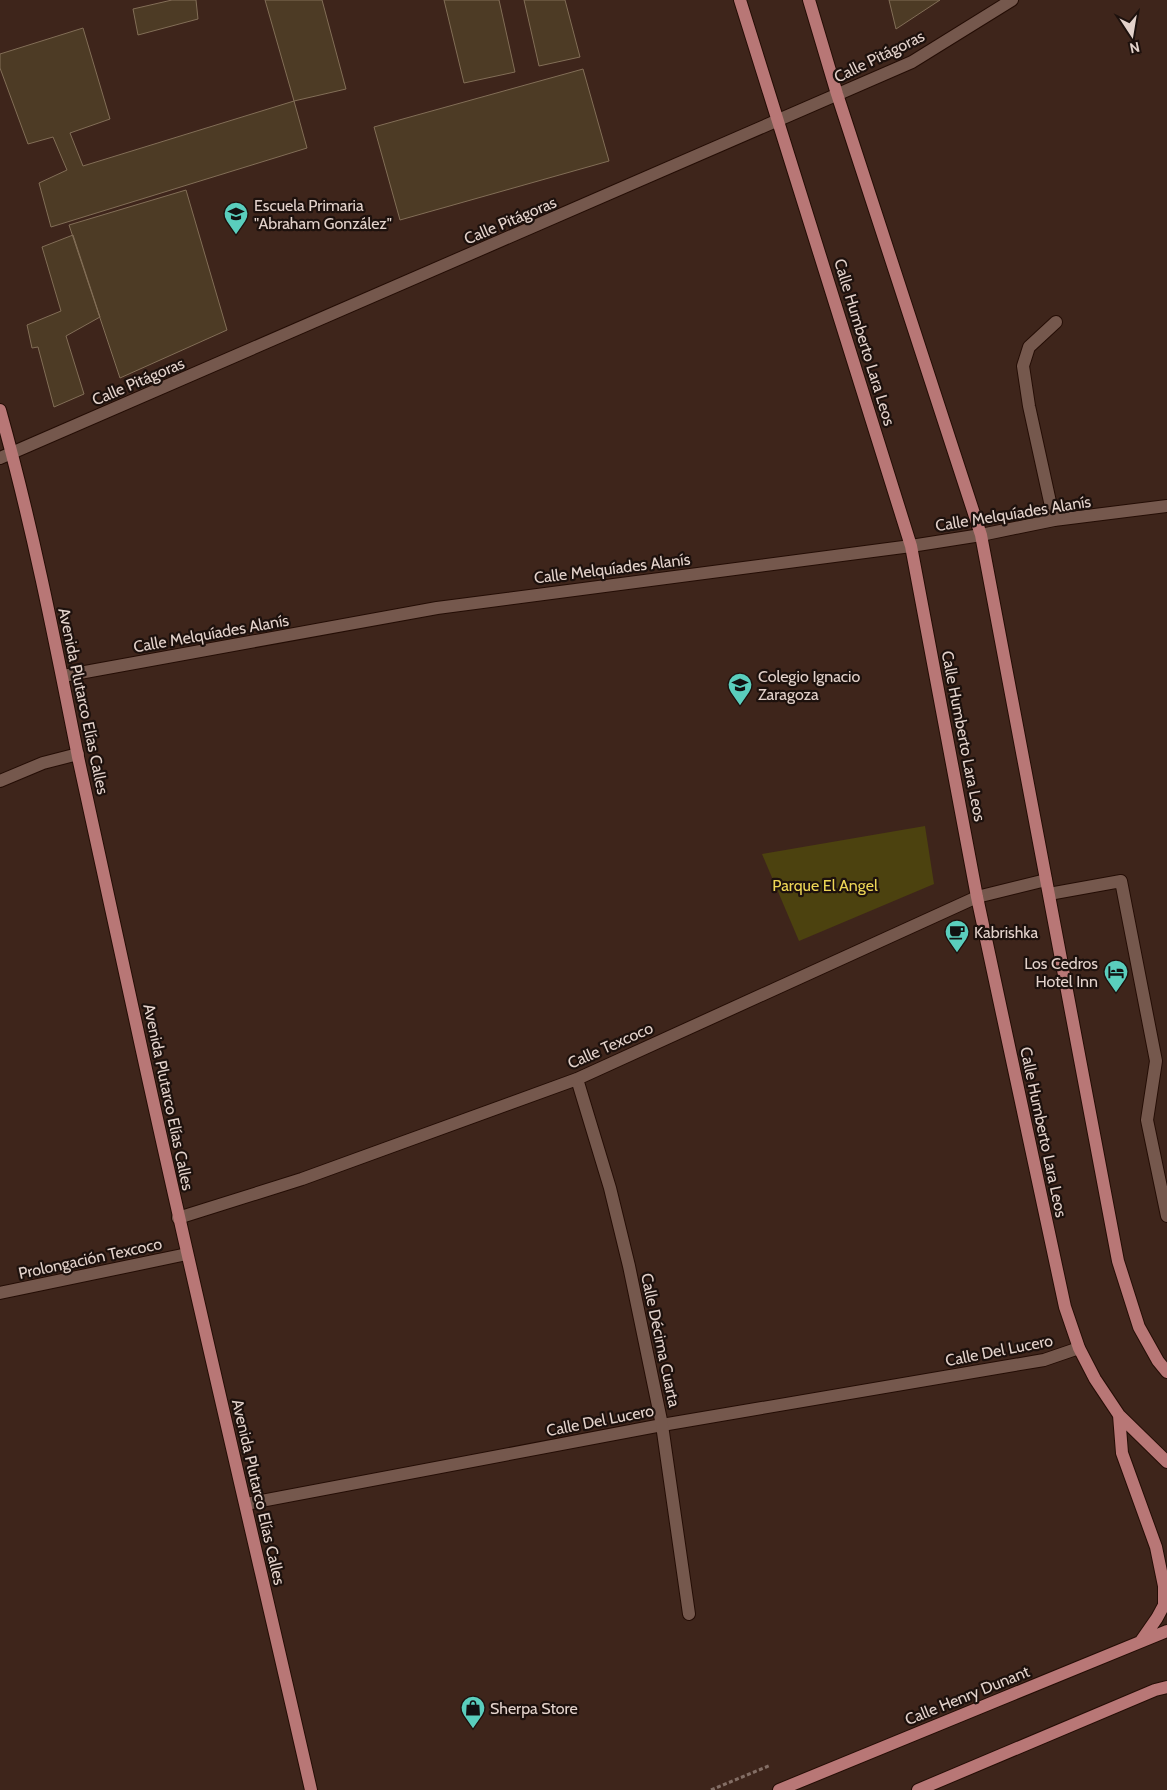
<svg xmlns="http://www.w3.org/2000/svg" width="1167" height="1790" viewBox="0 0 1167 1790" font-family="Cabin,sans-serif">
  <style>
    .green { fill: #4c420f }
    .building { fill: #4d3b25; stroke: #826e57 }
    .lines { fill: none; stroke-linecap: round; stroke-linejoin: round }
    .service-casing { stroke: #240d05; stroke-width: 14 }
    .minor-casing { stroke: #240d05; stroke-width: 14 }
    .primary-casing { stroke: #240d05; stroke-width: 14 }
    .path { stroke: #836e65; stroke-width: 3; stroke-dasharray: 4 2.5; stroke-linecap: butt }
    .service { stroke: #75584d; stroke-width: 12 }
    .minor { stroke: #75584d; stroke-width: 12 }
    .primary { stroke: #b87776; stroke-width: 12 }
    .labels { text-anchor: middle; stroke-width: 4.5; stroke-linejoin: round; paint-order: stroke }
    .street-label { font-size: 16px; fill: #e3d2cb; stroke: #1d110d }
    .poi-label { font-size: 16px; fill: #e3d2cb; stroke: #1d110d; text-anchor: start }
    .park-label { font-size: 16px; fill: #eed656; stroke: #1d110d }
  </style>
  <rect width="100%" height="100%" fill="#3e251b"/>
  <path class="green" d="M925,826l9,58 -135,57 -37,-87z"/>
  <path class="building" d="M172,0h24l2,19 -60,16 -5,-26z
    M265,0h57l24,89 -52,12z
    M444,0h55l16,72 -51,11z
    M524,0h41l15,57 -41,9z
    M889,0h51l-44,29z
    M83,28l27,91 -40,14 13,33 211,-65 13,47 -256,79 -12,-44 28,-13 -14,-33 -25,7 -28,-76v-14z
    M583,69l26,92 -209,59 -26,-93z
    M186,190l41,140 -107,48 -51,-153z
    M73,235l27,82 -34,19 18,58 -30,13 -16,-60 -6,1 -5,-23 34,-14 -19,-64z"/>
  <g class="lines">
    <defs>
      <path id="service" d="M1054,520l-25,-114 -6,-40 6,-19 27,-25
        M1049,894l72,-13 35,180 -9,59 20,96
        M246,1504l416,-79 382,-65 35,-12"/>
      <path id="minor" d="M0,458l912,-396 100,-62
        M63,676l374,-68 474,-62 70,-11 73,-15 113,-14
        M0,781l43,-18 35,-9
        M577,1079l33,109 19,78 33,159 27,189
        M178,1218l124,-39 275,-100 400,-182 69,-17
        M0,1293l187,-39"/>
      <path id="primary" d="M740,0l171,546 66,351 88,410 14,41 16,31 24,36 48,47
        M809,0l28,94 144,441 137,726 21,66 19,34 9,11
        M0,410c32,114 55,231 78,347 18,85 37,171 56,257 56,259 118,517 177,776
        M1119,1415l3,38 34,94 8,39v19l-7,13 -16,23
        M779,1790l388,-159
        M918,1790l237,-100 12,-3"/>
    </defs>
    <use href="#service" class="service-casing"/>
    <use href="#minor" class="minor-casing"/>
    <use href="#primary" class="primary-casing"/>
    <path class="path" d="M711,1790l60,-25"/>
    <use href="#service" class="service"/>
    <use href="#minor" class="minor"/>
    <use href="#primary" class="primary"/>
  </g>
  <defs>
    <symbol id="school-pin" viewBox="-11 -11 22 30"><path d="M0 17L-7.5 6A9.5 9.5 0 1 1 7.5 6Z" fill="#5acebd" stroke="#1d110d"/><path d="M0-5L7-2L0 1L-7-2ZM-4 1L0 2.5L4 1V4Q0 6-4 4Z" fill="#111"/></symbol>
    <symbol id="cafe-pin" viewBox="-11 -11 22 30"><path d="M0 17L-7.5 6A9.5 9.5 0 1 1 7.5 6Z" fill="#5acebd" stroke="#1d110d"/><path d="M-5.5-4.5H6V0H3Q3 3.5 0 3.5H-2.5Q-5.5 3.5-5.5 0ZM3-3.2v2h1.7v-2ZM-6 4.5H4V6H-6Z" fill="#111"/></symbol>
    <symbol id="hotel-pin" viewBox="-11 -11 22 30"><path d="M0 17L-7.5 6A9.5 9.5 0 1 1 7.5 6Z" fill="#5acebd" stroke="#1d110d"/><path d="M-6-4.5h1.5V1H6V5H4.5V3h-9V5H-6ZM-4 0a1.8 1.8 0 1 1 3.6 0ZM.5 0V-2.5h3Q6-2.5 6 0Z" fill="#111"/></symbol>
    <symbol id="shop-pin" viewBox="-11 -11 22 30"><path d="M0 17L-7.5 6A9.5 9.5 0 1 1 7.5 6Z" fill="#5acebd" stroke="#1d110d"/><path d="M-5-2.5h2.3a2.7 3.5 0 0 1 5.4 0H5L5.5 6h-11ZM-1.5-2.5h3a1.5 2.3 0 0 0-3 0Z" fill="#111"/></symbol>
  </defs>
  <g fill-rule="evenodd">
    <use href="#school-pin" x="222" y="200" width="28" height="38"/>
    <use href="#school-pin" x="726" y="671" width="28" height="38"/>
    <use href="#cafe-pin" x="943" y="918" width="28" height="38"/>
    <use href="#hotel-pin" x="1102" y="958" width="28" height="38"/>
    <use href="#shop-pin" x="459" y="1694" width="28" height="38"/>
  </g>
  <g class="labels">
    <g class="street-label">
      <text transform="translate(879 56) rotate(-26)" y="6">Calle Pitágoras</text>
      <text transform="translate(510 220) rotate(-23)" y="6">Calle Pitágoras</text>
      <text transform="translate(865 342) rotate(73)" y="6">Calle Humberto Lara Leos</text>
      <text transform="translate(138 381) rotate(-23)" y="6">Calle Pitágoras</text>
      <text transform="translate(1013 513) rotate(-9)" y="6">Calle Melquíades Alanís</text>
      <text transform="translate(612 568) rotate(-7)" y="6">Calle Melquíades Alanís</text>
      <text transform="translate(211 633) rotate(-10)" y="6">Calle Melquíades Alanís</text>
      <text transform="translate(84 701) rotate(78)" y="6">Avenida Plutarco Elías Calles</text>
      <text transform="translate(964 736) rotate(79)" y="6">Calle Humberto Lara Leos</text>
      <text transform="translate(610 1045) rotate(-24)" y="6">Calle Texcoco</text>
      <text transform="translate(169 1097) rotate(78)" y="6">Avenida Plutarco Elías Calles</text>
      <text transform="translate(1044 1132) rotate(78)" y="6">Calle Humberto Lara Leos</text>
      <text transform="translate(90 1258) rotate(-12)" y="6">Prolongación Texcoco</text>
      <text transform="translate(661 1340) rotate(78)" y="6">Calle Décima Cuarta</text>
      <text transform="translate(999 1350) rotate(-11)" y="6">Calle Del Lucero</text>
      <text transform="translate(600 1420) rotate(-11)" y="6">Calle Del Lucero</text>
      <text transform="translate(259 1492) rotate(77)" y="6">Avenida Plutarco Elías Calles</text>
      <text transform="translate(967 1695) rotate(-22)" y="6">Calle Henry Dunant</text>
    </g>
    <g class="poi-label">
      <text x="254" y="211">Escuela Primaria<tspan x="254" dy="18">"Abraham González"</tspan></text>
      <text x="758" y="682">Colegio Ignacio<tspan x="758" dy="18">Zaragoza</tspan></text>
      <text x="974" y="938">Kabrishka</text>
      <text x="1098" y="969" text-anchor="end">Los Cedros<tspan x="1098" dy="18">Hotel Inn</tspan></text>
      <text x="490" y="1714">Sherpa Store</text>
    </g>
    <g class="park-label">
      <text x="825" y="891">Parque El Angel</text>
    </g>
  </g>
  <g transform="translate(1132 35) rotate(168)" stroke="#1d110d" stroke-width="4" paint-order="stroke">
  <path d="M0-4L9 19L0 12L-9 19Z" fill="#e3d2cb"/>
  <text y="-8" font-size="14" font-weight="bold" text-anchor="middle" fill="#e3d2cb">N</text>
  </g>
</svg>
